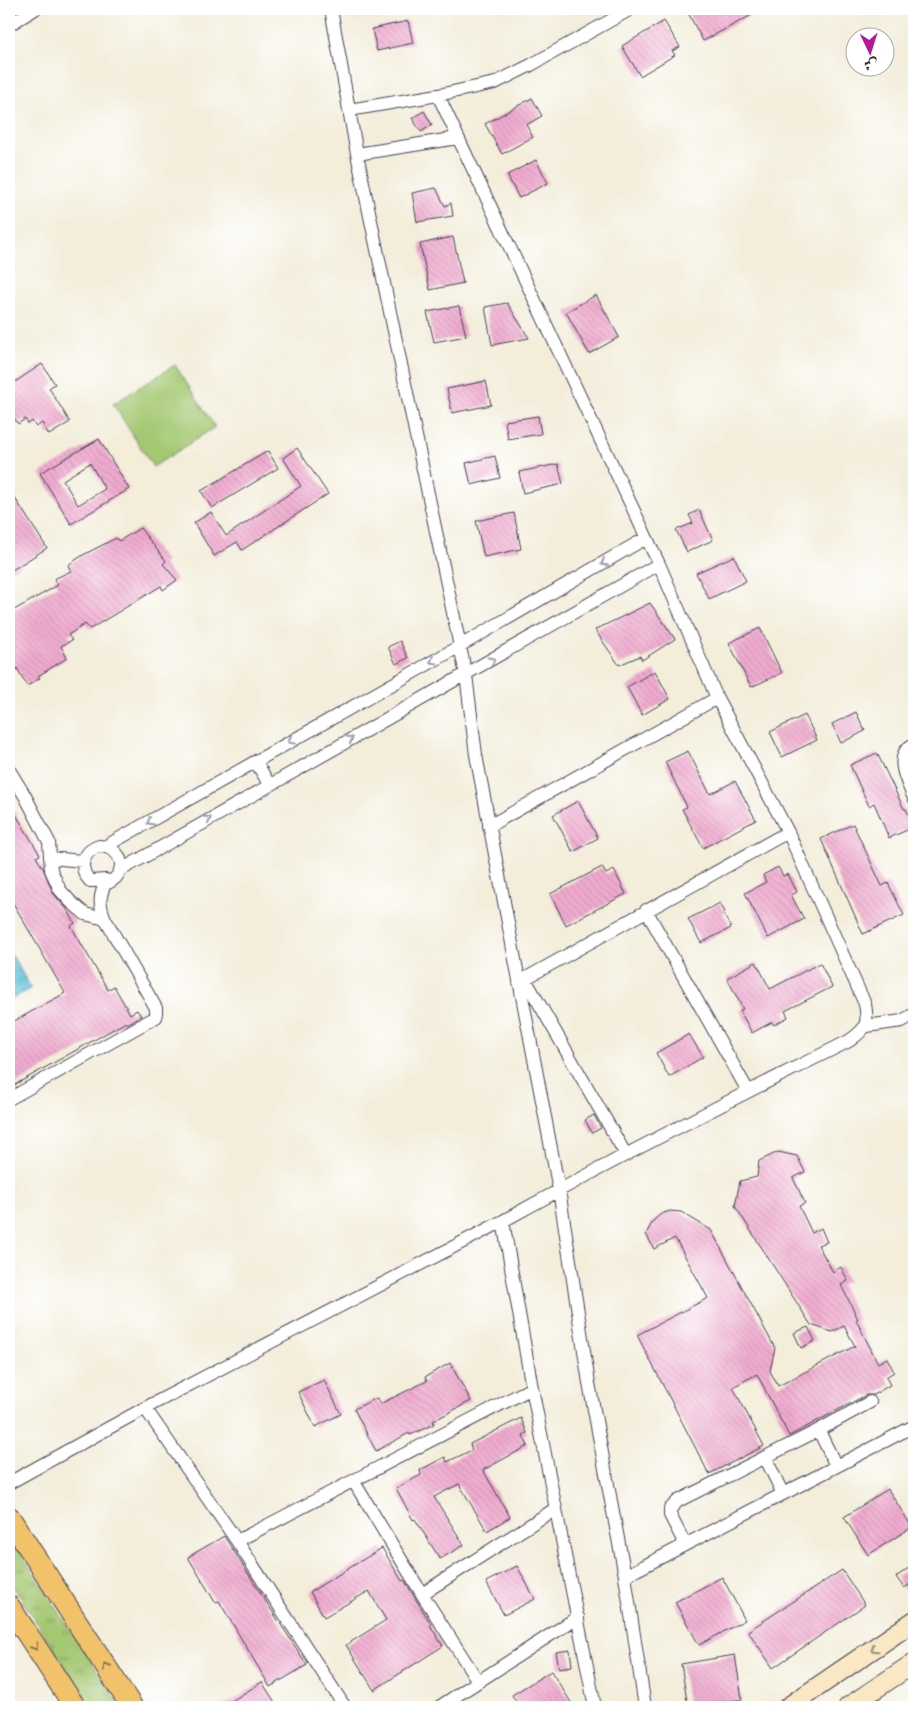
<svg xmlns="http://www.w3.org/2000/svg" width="923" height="1716" viewBox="0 0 923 1716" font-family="'IM FELL French Canon',Amiri,serif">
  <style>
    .grass { fill: url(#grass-tufts); stroke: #637556 }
    .pitch { fill: #a4c872; stroke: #637556 }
    .water { fill: url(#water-waves); stroke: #3e7089 }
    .building { fill: url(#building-back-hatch); fill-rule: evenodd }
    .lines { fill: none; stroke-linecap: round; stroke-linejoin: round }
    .street-casing { stroke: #414053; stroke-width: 14 }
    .secondary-casing { stroke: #414053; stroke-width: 21 }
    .primary-casing { stroke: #414053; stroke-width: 23 }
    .street { stroke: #fff; stroke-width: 12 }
    .secondary { stroke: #fae7c3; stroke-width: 19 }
    .primary { stroke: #f2c26a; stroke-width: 21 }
    .oneway { stroke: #9c9ca7 }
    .oneway2 { stroke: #8a7252 }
    .oneway3 { stroke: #998e86 }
  </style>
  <defs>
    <pattern id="grass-tufts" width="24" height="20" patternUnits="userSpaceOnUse" patternTransform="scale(1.25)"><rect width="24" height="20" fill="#a4c872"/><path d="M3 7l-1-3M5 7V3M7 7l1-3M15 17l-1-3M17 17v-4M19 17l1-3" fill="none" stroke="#85a25f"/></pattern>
    <pattern id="water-waves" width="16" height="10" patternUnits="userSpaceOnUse" patternTransform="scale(1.25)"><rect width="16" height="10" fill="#59bed7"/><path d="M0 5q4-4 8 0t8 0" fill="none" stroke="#499ab0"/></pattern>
    <pattern id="building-back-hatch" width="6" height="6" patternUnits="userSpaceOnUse" patternTransform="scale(1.25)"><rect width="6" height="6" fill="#f0abcf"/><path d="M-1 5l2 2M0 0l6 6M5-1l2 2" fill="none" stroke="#ce93b3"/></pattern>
  </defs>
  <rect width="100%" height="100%" fill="#fff"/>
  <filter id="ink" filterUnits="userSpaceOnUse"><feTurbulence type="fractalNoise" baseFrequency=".02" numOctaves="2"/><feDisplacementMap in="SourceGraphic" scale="10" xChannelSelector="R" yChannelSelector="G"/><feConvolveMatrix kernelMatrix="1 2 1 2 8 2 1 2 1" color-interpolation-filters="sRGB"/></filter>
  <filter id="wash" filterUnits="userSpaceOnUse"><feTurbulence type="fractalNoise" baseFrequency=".0096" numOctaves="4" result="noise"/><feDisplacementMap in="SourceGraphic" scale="20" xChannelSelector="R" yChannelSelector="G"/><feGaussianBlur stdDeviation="1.12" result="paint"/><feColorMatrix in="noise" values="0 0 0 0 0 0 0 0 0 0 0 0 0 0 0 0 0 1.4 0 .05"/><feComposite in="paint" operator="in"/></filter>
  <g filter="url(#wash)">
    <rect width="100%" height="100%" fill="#f3edda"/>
    <path class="grass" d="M9,1535l112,172h-30l-82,-127z"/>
    <path class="pitch" d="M175,365l40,62 -62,40 -40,-63z"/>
    <path class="water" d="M9,950l22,38 -22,13z"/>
    <g id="blocks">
      <path class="building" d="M686,9h77l-60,32z
        M408,21l5,22 -36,8 -5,-22z
        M664,21l16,26 -8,4 3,4 -35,21 -18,-30z
        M532,98l10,18 -16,9 7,12 -31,17 -17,-30z
        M424,111l8,14 -11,7 -9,-14z
        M536,160l12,23 -29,15 -12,-23z
        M436,188l9,18 6,-3 2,13 -36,6 -5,-29z
        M453,237l10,46 -33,7 -10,-46z
        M596,295l23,42 -30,17 -23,-42z
        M507,303l22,35 -37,7 -7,-38z
        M459,306l7,30 -32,6 -7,-30z
        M42,364l13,20 -6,4 21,34 -21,13 -7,-12 -6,4 -4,-6 -4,3 -3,-5 -7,5 -9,-13v-9l5,-4 -5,-8v-4z
        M486,381l5,24 -39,8 -5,-24z
        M538,416l3,18 -33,5 -3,-18z
        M99,439l30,50 -58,35 -31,-51zM90,463l15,26 -27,16 -15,-25z
        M297,448l31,46 -86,56 -5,-8 -23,14 -20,-33 17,-11 15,24 75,-50 -18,-28z
        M268,451l10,17 -66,40 -11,-17z
        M495,456l5,22 -29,7 -5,-22z
        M558,464l5,20 -40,9 -4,-21z
        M9,489l38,59 -38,24z
        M699,510l14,30 -26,12 -11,-22 17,-7 -4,-8z
        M514,513l7,36 -37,8 -8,-36z
        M140,528l26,33 -3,3 14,16 -14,10 -2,-4 -71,43 -5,-5 -17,11 4,5 -11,6 6,12 -29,18 2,2 -13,8 -10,-18 -3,2 -5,-8v-49l49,-28 -4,-6 17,-8 -3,-6 15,-10 33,-17 3,3z
        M734,556l12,25 -37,18 -13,-26z
        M650,603l25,36 -33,21 -2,-4 -21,9 -24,-35z
        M760,628l22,45 -31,14 -22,-44z
        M400,641l8,17 -12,6 -8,-17z
        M655,671l15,28 -28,16 -15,-28z
        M856,712l9,19 -24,12 -9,-19z
        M805,715l12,25 -35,17 -12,-25z
        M688,751l22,43 25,-13 21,39 -53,28 -21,-39 5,-2 -22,-45z
        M877,753l27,56h2l8,18 -25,11 -15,-35 -5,3 -19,-41z
        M578,801l20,37 -25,14 -20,-37z
        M9,803l31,52 -4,2 7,11 10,25 14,16 8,14 -4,3 37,64 6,-4 16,28 7,-4 4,6 -14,8 -1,-2 -117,66v-64l56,-31 -56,-97z
        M853,824l29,62 6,-3 16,32 -41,19 -42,-95z
        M602,867l4,7 8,-4 12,24 -60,31 -16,-31z
        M778,867l5,9 5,-2 9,18 -6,3 13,24 -36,19 -23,-45 21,-11 -3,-7z
        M720,903l5,9 -2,1 8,15 -30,15 -13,-24z
        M756,962l14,27 50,-26 12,24 -47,24 3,6 -14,8 -2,-3 -20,11 -12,-22 3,-2 -16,-31z
        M689,1034l14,23 -34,20 -13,-24z
        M594,1115l7,13 -9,5 -7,-13z
        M778,1152l19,4 8,16 -12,6 12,25 -6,3 13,27 9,-5 6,14 -9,3 15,27 8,-5 7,14 -7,4 17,34 -2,1 22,43 9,-5 7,14 -8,5 4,8 -17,10h-7l-77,41 -32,-62 -24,13 31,59 -55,28 -72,-139 71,-37 -33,-60 -21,11 -8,-15 7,-13 8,-7 9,-3 11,1 30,18 64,118 -5,23 8,15 77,-40 -11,-20 -12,6 -21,-7 -76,-119 5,-25 17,-4 2,-16z
        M808,1327l7,14 -14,7 -7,-15z
        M450,1363l21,38 -38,20 1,3 -24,11 -1,-2 -33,18 -22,-42 23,-11 3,6 47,-23 -2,-4z
        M324,1380l17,34 -26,13 -17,-35z
        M521,1418l6,15 -4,2 5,11 -45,24 27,47 -23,14 -28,-47 -25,13 30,48 -24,14 -25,-40 -2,1 -17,-32 25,-13 -1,-5 25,-13 2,5 25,-12 -2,-6z
        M888,1489l24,38 -44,28 -24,-38z
        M224,1536l83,129 -37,22 -51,-86 -4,1 -27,-45z
        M382,1548l20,33 2,-1 27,44 -1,1 13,21 -69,44 -28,-45 40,-25 -17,-29 -45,26 -14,-25z
        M517,1566l18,33 -31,16 -18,-33z
        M910,1567l4,6v9l-10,6 -8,-11z
        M842,1570l23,35 -92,63 -25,-37z
        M722,1577l23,43 -46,25 -24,-43z
        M570,1650l2,16 -13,2 -3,-16z
        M735,1655l7,44 -54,8 -7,-43z
        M551,1671l23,36h-55l-7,-12z
        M262,1682l16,25h-56z"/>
    </g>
  </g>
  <g filter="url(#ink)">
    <use href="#blocks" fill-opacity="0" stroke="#414053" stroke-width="1"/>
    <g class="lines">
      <defs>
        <path id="street" d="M331,9l26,145 109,521 10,80 83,435 30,193 36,193 20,131
          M9,25l26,-16
          M349,110l89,-15 57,-12 36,-18 100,-56
          M357,154l101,-16
          M914,744c-22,11 -7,38 0,54
          M256,762l13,22
          M9,770l16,26 24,46 2,28 9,20 11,12 14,12 20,5
          M489,826l228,-128
          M99,846c26,1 30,30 6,38l1,-4 -16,1c-12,-13 -8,-29 9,-35z
          M106,846l354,-200 186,-108
          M50,858l33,3
          M121,870l538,-306
          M646,910l102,181
          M525,979l101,176
          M519,982l269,-150
          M867,1026l35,-5 12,-7
          M9,1099l147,-82v-9l-51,-89c-7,-17 -5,-23 1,-39
          M503,1221l29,167 63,319
          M145,1408l92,133 108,166
          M817,1431l53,-29
          M765,1457l18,37
          M354,1482l68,112 56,87
          M9,1483l136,-75 358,-187c114,-63 229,-122 346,-180 17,-12 20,-16 16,-37l-77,-172 -71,-134 -58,-134 -221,-469
          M237,1541l295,-153
          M685,1544l-15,-29v-6l8,-8 139,-70 3,2 16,33
          M625,1576l289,-150
          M422,1594l133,-85
          M439,1707l139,-90"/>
        <path id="secondary" d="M788,1707l126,-86
          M848,1707l66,-44"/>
        <path id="primary" d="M9,1517l123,190
          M9,1606l66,101"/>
      </defs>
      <use href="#street" class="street-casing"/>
      <use href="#secondary" class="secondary-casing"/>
      <use href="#primary" class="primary-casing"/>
      <use href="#street" class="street"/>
      <use href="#secondary" class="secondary"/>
      <use href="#primary" class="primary"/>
    </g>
    <defs><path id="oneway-chevron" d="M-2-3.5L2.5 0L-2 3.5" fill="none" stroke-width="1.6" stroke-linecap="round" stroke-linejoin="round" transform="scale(1.25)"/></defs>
    <g class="oneway">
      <use href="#oneway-chevron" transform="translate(604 563) rotate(150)"/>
      <use href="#oneway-chevron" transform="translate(492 660) rotate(-30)"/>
      <use href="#oneway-chevron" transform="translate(433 661) rotate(151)"/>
      <use href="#oneway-chevron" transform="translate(350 739) rotate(-29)"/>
      <use href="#oneway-chevron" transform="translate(291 741) rotate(151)"/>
      <use href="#oneway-chevron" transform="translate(208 819) rotate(-30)"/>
      <use href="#oneway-chevron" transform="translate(150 822) rotate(150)"/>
    </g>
    <g class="oneway2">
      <use href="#oneway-chevron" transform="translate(35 1647) rotate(57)"/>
      <use href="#oneway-chevron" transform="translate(106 1666) rotate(-123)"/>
    </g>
    <use class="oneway3" href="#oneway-chevron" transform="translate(874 1649) rotate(145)"/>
  </g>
  <rect width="923" height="1716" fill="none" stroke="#fff" stroke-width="30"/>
  <g transform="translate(870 52) rotate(176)"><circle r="24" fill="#ffffff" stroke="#a7a7b1"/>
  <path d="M0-4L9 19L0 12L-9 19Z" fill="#b5179e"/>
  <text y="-8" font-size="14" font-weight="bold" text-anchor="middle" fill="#22223b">ش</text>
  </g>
</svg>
